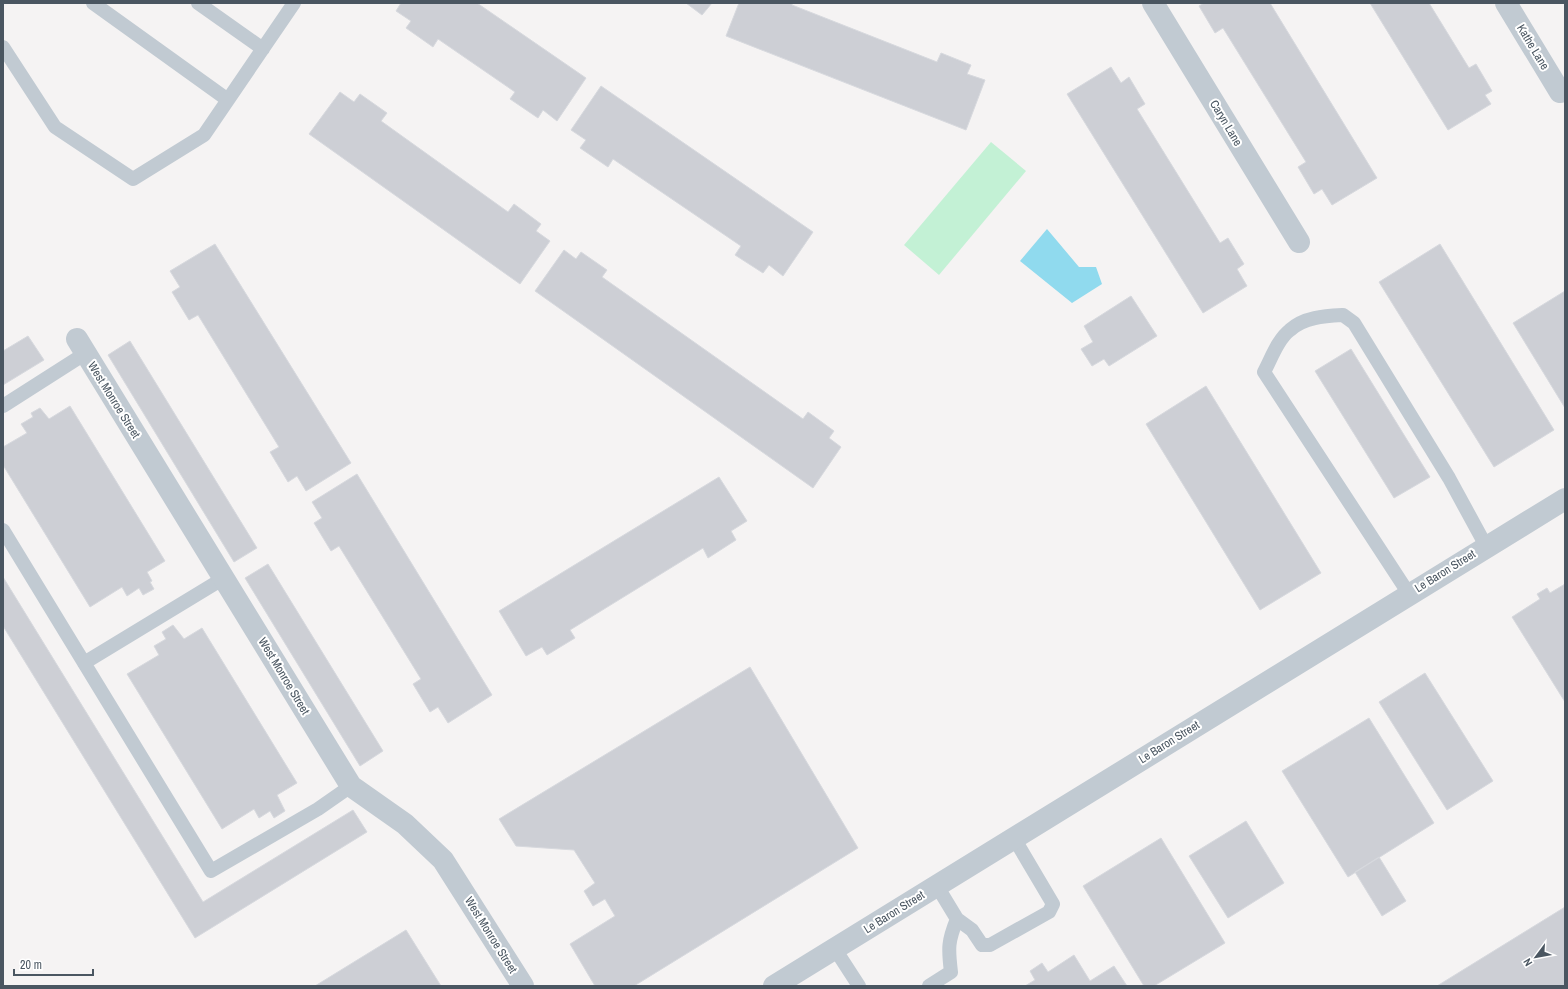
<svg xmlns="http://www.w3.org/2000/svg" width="1568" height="989" viewBox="0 0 1568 989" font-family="'Archivo Narrow',sans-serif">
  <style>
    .green { fill: #c3f1d5 }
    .water { fill: #90daee }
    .building { fill: #cdcfd5; stroke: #d7d9de }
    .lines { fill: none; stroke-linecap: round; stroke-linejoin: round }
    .lane { stroke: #c1cad2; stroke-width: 14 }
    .street { stroke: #c1cad2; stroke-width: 22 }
    .labels { text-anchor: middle; stroke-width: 4; stroke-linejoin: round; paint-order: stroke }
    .street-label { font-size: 12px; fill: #4a5661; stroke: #fff }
  </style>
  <rect width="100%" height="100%" fill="#f5f3f3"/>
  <path class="green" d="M991,142l35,29 -87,104 -35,-30z"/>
  <path class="water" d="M1047,229l32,38h17l6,17 -30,19 -52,-42z"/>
  <path class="building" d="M401,3h76l109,75 -29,43 -14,-11 -5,8 -28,-19 5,-7 -77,-53 -5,8 -27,-19 5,-7 -15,-10z
    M686,3h26l-10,12z
    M739,3h53v2l145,57 4,-9 30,12 -4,9 18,6 -19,50 -240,-94z
    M1204,3h66l107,175 -45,27 -10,-16 -8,5 -16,-27 8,-5 -83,-134 -8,5 -16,-27z
    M1370,3h59l40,65 7,-4 16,27 -7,4 6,9 -43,26z
    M1111,67l10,16 8,-6 16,27 -8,5 83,134 8,-5 16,26 -7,5 10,17 -44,27 -136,-219z
    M601,86l212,146 -30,44 -14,-11 -6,8 -28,-18 6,-9 -128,-87 -5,8 -28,-19 6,-8 -15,-10z
    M340,92l14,10 6,-8 27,19 -6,8 127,91 6,-8 27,20 -5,7 14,10 -30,43 -211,-150z
    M215,244l136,219 -45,28 -9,-15 -9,6 -18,-30 9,-5 -81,-132 -9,5 -17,-28 8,-5 -10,-16z
    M1440,244l114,186 -60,37 -115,-185z
    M564,250l12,9 5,-7 26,18 -5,7 201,142 5,-7 26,19 -5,7 12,9 -28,41 -278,-197z
    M1565,291v117l-52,-85z
    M1131,296l26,40 -48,30 -5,-7 -12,7 -11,-17 12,-7 -9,-16z
    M28,336l16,24 -41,25v-34z
    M130,341l127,207 -23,14 -126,-207z
    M1351,349l79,128 -36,21 -79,-127z
    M1206,386l115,187 -61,37 -114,-186z
    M70,406l95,155 -18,11 5,9 -2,1 4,7 -11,6 -4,-7 -12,8 -5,-9 -32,20 -87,-142v-18l24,-14 -6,-9 12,-7 -2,-4 9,-5 9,11z
    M357,474l135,221 -44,28 -10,-16 -8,5 -17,-28 8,-5 -82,-133 -8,5 -17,-28 8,-5 -10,-16z
    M719,477l28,44 -16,10 5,9 -28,18 -5,-10 -133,82 5,8 -28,17 -5,-8 -16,9 -27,-45z
    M268,564l115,187 -23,15 -115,-188z
    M3,577l200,325 150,-92 14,22 -172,106 -192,-312z
    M1565,584v118l-53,-85 28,-18 -3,-5 10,-6 3,5z
    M173,625l11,14 18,-11 95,155 -20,12 8,16 -11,7 -4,-7 -11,7 -5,-9 -32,20 -95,-155 32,-19 -5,-9 12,-7 -4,-7z
    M750,667l108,181 -224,138h-39l-25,-42 45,-28 -10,-17 -12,7 -9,-15 11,-8 -21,-33 -58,-4 -17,-27z
    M1425,673l68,108 -46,29 -68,-108z
    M1369,718l65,105 -86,54 -66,-106z
    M1246,821l38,62 -56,35 -39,-62z
    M1161,838l64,105 -71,43h-10l-61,-100z
    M1379,857l27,44 -24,15 -27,-44z
    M1565,907v79h-128z
    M406,930l35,56h-126z
    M1074,955l16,26 24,-15 13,20h-102l10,-6 -5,-9 12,-8 6,9z"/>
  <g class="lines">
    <path class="lane" d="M93,3l135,97
      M198,3l65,46
      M3,47l52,80 78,52 71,-44 90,-132
      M3,406l83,-53
      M3,530l208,341 107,-62 33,-23
      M1409,594l-145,-222c7,-13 14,-33 26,-42 14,-13 35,-14 53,-15l11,8 95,155 37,68
      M84,663l140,-85
      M937,886l20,33 15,11 10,15h8l59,-33 4,-8 -39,-66
      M835,949l24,37
      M929,986l22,-14c-3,-24 -3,-31 6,-53"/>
    <path class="street" d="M1153,3l146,239
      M1506,3l54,89
      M77,339l274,447 54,38 38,36 80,126
      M774,986l791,-487"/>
  </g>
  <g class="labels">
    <g class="street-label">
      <text transform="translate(1533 47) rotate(59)" y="4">Kathe Lane</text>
      <text transform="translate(1226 123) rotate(59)" y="4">Caryn Lane</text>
      <text transform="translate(114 400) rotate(58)" y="4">West Monroe Street</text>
      <text transform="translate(1445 571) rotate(-32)" y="4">Le Baron Street</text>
      <text transform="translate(284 676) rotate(59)" y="4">West Monroe Street</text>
      <text transform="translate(1169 742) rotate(-32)" y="4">Le Baron Street</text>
      <text transform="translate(894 912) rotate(-32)" y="4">Le Baron Street</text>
      <text transform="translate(491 935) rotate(58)" y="4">West Monroe Street</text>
    </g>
  </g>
  <rect width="1568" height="989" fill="none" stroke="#4a5661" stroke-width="8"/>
  <g transform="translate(1536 957) rotate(238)" stroke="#ffffff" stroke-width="3" paint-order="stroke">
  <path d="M0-3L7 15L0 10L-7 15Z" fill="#4a5661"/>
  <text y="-6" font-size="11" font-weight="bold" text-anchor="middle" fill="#4a5661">N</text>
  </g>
  <path d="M14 969v6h79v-6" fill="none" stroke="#4a5661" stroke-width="2"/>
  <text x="20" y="969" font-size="12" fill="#4a5661" stroke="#ffffff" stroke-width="3" paint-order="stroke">20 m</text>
</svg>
